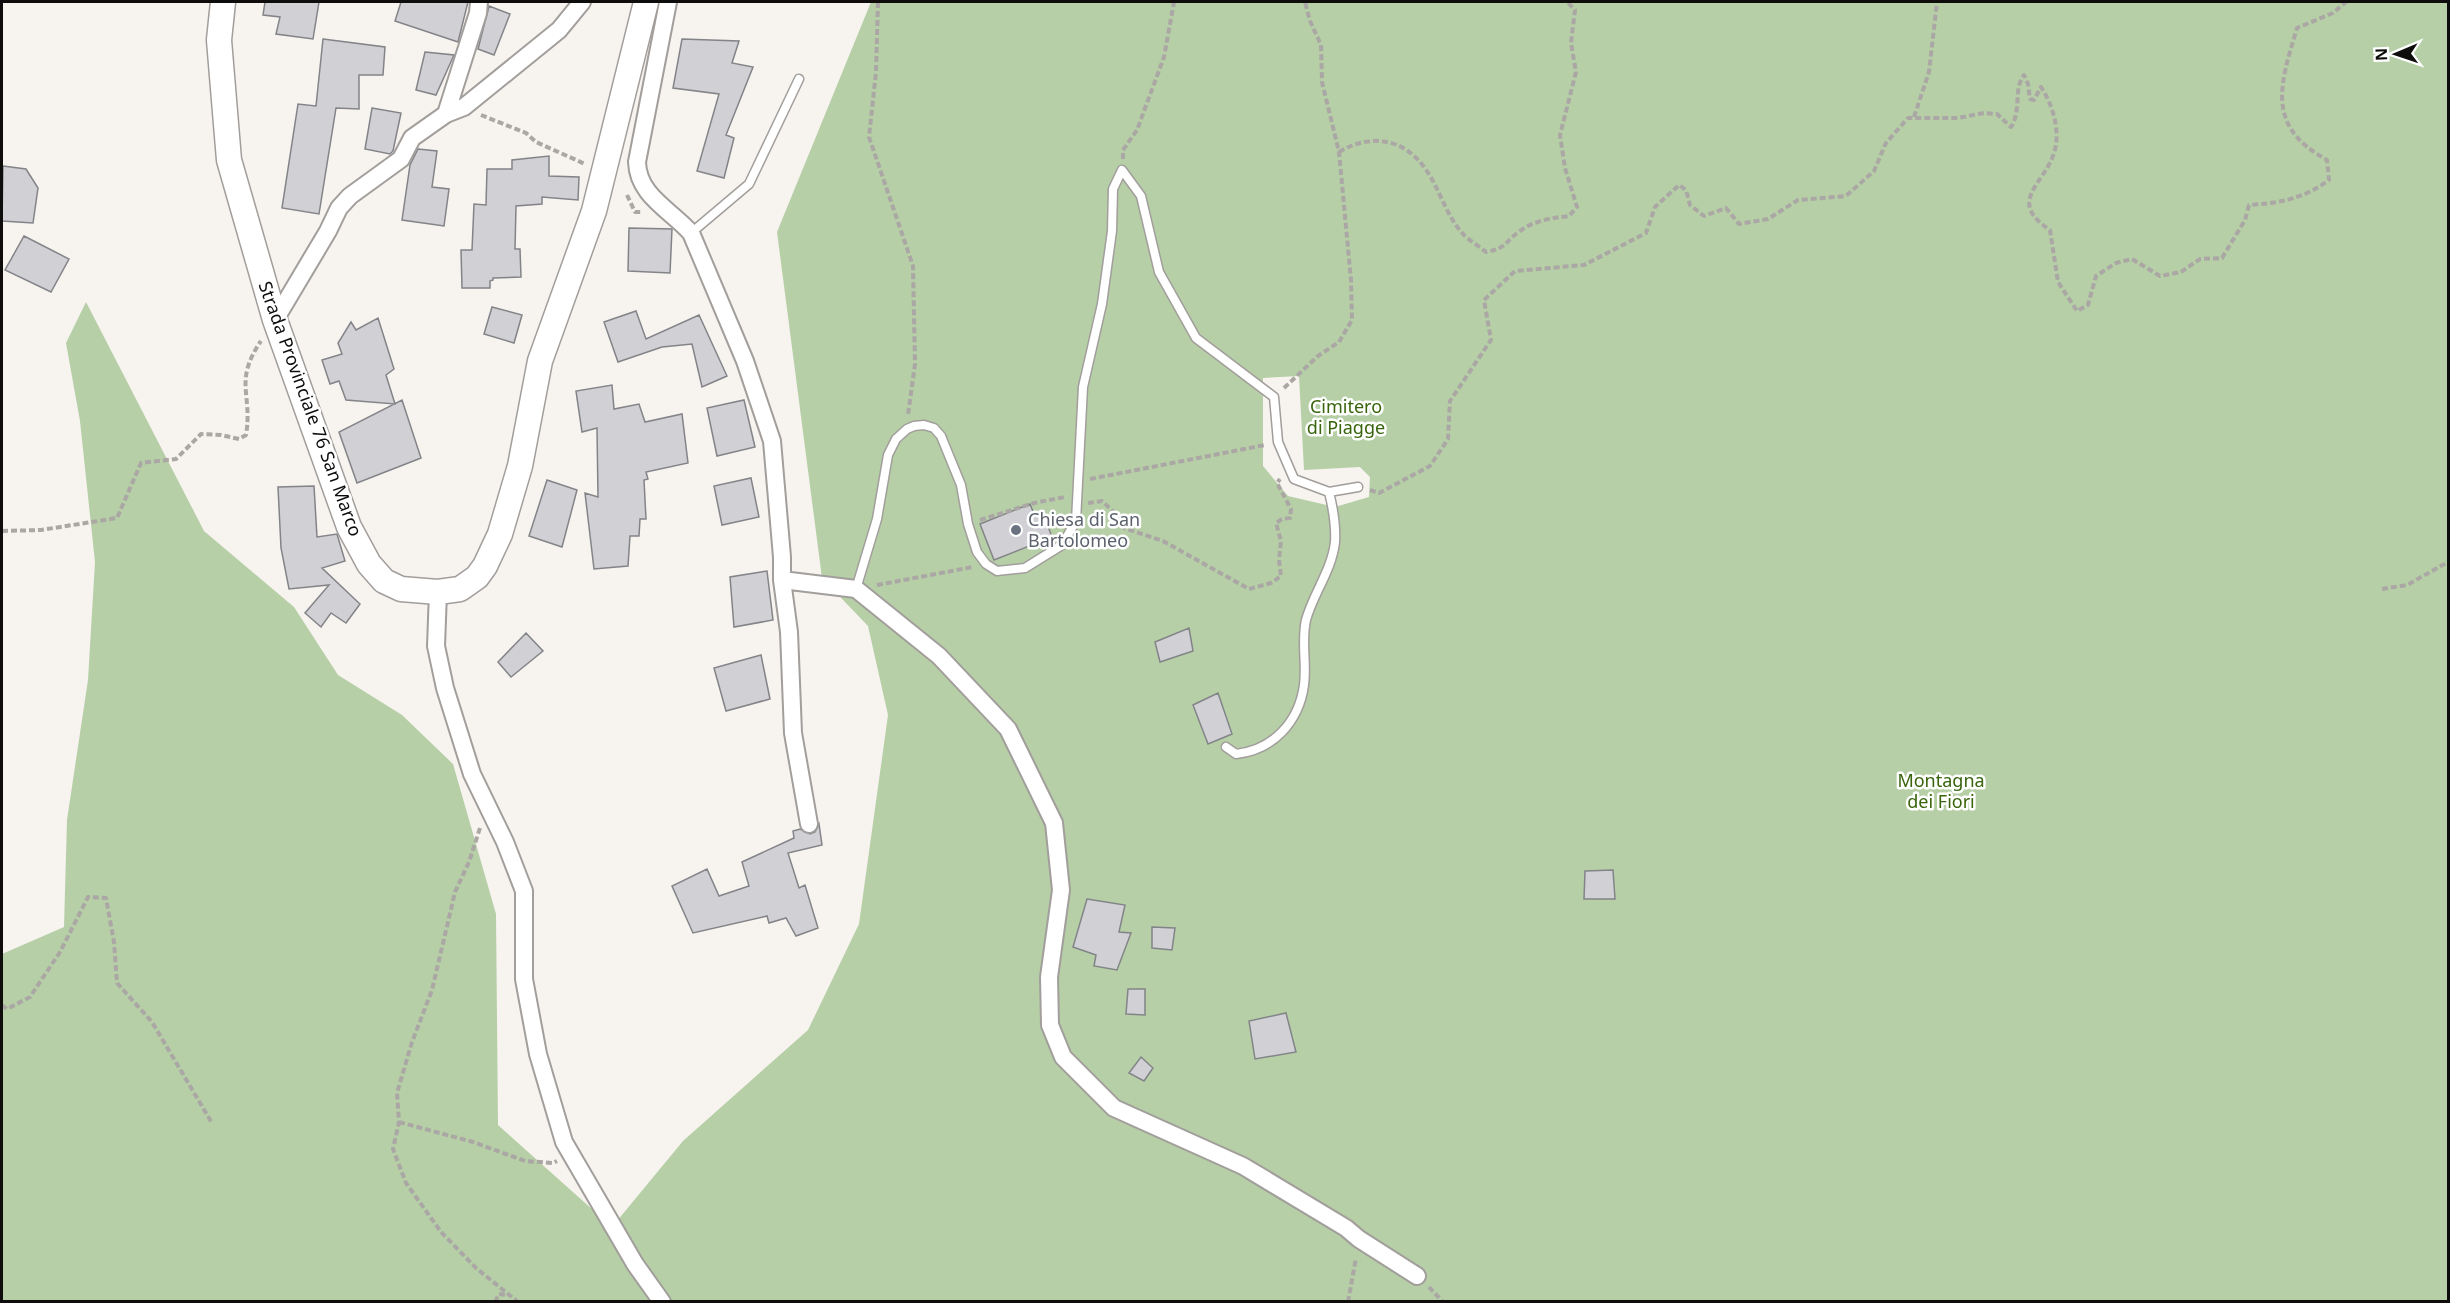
<svg xmlns="http://www.w3.org/2000/svg" width="2450" height="1303" viewBox="0 0 2450 1303" font-family="'Noto Sans',sans-serif">
  <style>
    .green { fill: #b6cfa7; fill-rule: evenodd }
    .building { fill: #d0d0d5; stroke: #838488; stroke-width: 1.5 }
    .lines { fill: none; stroke-linecap: round; stroke-linejoin: round }
    .lane-casing { stroke: #a29e9b; stroke-width: 11 }
    .street-casing { stroke: #a29e9b; stroke-width: 20 }
    .secondary-casing { stroke: #a29e9b; stroke-width: 27 }
    .path { stroke: #aaa7a4; stroke-width: 4; stroke-dasharray: 6 3; stroke-linecap: butt }
    .lane { stroke: #fff; stroke-width: 8 }
    .street { stroke: #fff; stroke-width: 16 }
    .secondary { stroke: #fff; stroke-width: 24 }
    .worship-dot { fill: #6b7280; stroke: #fff; stroke-width: 2 }
    .labels { text-anchor: middle; stroke-width: 5; stroke-linejoin: round; paint-order: stroke }
    .park-label { font-size: 18px; fill: #38640c; stroke: #fff }
    .street-label { font-size: 18px; fill: #0e0d0c; stroke: #fff }
    .worship-label { font-size: 18px; fill: #5b616d; stroke: #fff; text-anchor: start }
  </style>
  <rect width="100%" height="100%" fill="#f7f3ef"/>
  <path class="green" d="M871,2h1577v1299h-2446v-347l62,-27 3,-107 21,-140 7,-118 -15,-141 -14,-78 20,-41 118,229 90,76 44,68 64,40 51,49 43,150 2,211 114,102 71,-86 125,-111 51,-106 29,-209 -20,-89 -46,-48 -45,-346zM1299,376l5,94 56,-3 10,10 -1,20 -34,10 -47,-11 -25,-30v-88z"/>
  <path class="building" d="M265,2h54l-6,37 -37,-5 4,-17 -17,-2z
    M401,2h67l-10,40 -63,-21z
    M489,6l21,8 -16,41 -16,-6z
    M323,39l62,8 -2,28h-24v34l-23,-1 -17,106 -37,-6 16,-104 18,2z
    M682,39l57,2 -7,22 21,4 -27,68 8,3 -10,40 -27,-7 22,-77 -46,-6z
    M425,52l29,3 -18,40 -20,-5z
    M372,108l29,5 -8,38 -3,3 -25,-5z
    M418,149l19,2 -5,36 17,2 -5,37 -42,-6 8,-55z
    M549,156v20l30,1 -1,23 -36,-3v7l-26,2 -1,43h5l1,28 -28,1v2l-3,1v7h-28l-1,-38h11l2,-46 12,1 1,-36h25v-9z
    M3,166l23,3 12,19 -5,35 -31,-2z
    M629,228l43,1 -2,44 -42,-2z
    M24,236l45,23 -18,33 -46,-22z
    M492,307l30,8 -8,28 -30,-9z
    M636,311l10,28 53,-24 28,61 -25,11 -10,-43 -30,3 -44,15 -14,-40z
    M378,318l16,51 -8,6 9,29 -49,-4 -7,-19 -9,3 -8,-24 20,-6 -4,-11 13,-21 5,8z
    M612,385l2,24 25,-5 6,18 37,-8 6,49 -42,9 2,7 -4,1 2,39h-6l-1,17h-9l-2,30 -34,3 -9,-76 13,4 -1,-69 -15,4 -6,-41z
    M402,400l19,58 -64,25 -18,-51z
    M744,400l11,47 -38,9 -10,-48z
    M751,478l8,39 -37,8 -8,-39z
    M547,480l30,10 -15,57 -33,-11z
    M314,486l3,51 20,-3 8,27 -23,7 38,36 -14,19 -15,-10 -10,14 -16,-14 24,-28 -40,4 -8,-41 -3,-61z
    M1030,504l4,10 8,-4 10,27 -58,23 -14,-36z
    M767,571l6,49 -39,7 -4,-50z
    M1189,628l4,23 -33,11 -5,-20z
    M526,633l17,18 -32,26 -13,-15z
    M761,655l9,44 -44,12 -12,-43z
    M1218,693l14,41 -24,10 -15,-39z
    M819,824l3,21 -34,8 11,35 6,-3 13,43 -22,8 -10,-18 -17,5 -2,-7 -74,17 -21,-47 35,-17 12,27 30,-10 -7,-24 52,-24 -1,-7 7,-2 10,5 5,-2z
    M1613,870l2,29h-31l1,-28z
    M1087,899l38,6 -6,27 12,1 -14,37 -23,-4 2,-11 -23,-8z
    M1152,927l23,1 -3,22 -20,-2z
    M1128,989h17v26l-19,-1z
    M1286,1013l10,39 -41,7 -6,-38z
    M1141,1057l12,11 -9,13 -15,-8z"/>
  <g class="lines">
    <defs>
      <path id="lane" d="M691,233l58,-49 50,-105
        M856,589l21,-70 11,-64 8,-16 11,-10 7,-3 10,-1 10,3 7,8 20,49 7,39 9,28 9,12 11,7 28,-3 37,-23 14,-24 7,-134 19,-83 10,-73 1,-42 9,-19 19,26 18,76 37,66 78,59 4,45 16,37 35,13 29,-5
        M1226,747l10,7c37,-4 63,-32 68,-69 3,-22 -3,-43 2,-65 7,-26 26,-50 29,-78 1,-16 -2,-34 -6,-50"/>
      <path id="street" d="M668,2l-31,160c1,34 34,48 54,71l54,128 27,80 10,116v23l7,52 4,101 16,91
        M446,114l32,-101 1,-11
        M275,320l53,-89 11,-23 11,-12 51,-37 11,-21 34,-24 18,-7 95,-77 23,-28
        M782,580l74,9 83,67 69,73 46,94 7,67 -12,87 1,48 13,32 51,51 129,58 103,62 13,11 58,37
        M438,592l-2,54 9,42 27,86 33,68 19,49v88l14,75 26,88 71,122 27,38"/>
      <path id="secondary" d="M223,2l-4,38 10,120 46,160 74,207 20,37 15,17 17,8 37,3 22,-3 17,-12 8,-11 15,-32 20,-68 20,-105 54,-150 52,-209"/>
    </defs>
    <use href="#lane" class="lane-casing"/>
    <use href="#street" class="street-casing"/>
    <use href="#secondary" class="secondary-casing"/>
    <path class="path" d="M878,2l-2,70 -7,65 44,129 2,98 -7,51
      M481,115l45,18 10,9 49,22
      M1914,117l15,-45 8,-70
      M1339,152c30,-18 63,-15 85,15 16,21 21,48 40,68 6,6 15,11 22,17 22,-4 18,-10 34,-21 15,-11 32,-13 49,-15l8,-9 -12,-39 -5,-33 16,-63 -5,-29 4,-33 -8,-8
      M1123,159v-9l14,-20 27,-73 10,-55
      M627,195l8,17h7
      M1284,388l34,-32 21,-14 13,-22 -1,-40 -12,-128 -17,-70 -1,-37 -11,-24 -5,-19
      M1090,479l175,-34
      M1370,490l9,3 51,-27 18,-27 2,-38 41,-61 -7,-40 31,-29 69,-6 62,-32 9,-26 24,-22 7,5 4,15 14,11 22,-8 13,16 29,-5 30,-19 48,-4 28,-25 12,-28 22,-25h50l26,-5 13,1 14,13c11,-17 2,-38 13,-52l4,9 2,15 4,1 7,-13c12,18 20,45 13,66 -10,32 -48,48 -4,77l8,52 19,29 11,-6 8,-29 20,-13 16,-4 28,17 21,-4 19,-13 22,-1 23,-38 4,-15c31,-2 54,-6 80,-25l-2,-20c-62,-34 -47,-75 -30,-132l36,-15 13,-11
      M1088,503l14,-2 12,11 10,16 39,13 86,48 22,-6 10,-7 -2,-16 2,-19 -5,-18 6,-4 8,-1 1,-9 -14,-26 3,-4
      M980,520l54,-17 31,-6
      M2,531l39,-1 76,-12 24,-55 35,-4 25,-25 20,1 18,4 7,-4c7,-41 -13,-53 15,-94
      M877,585l96,-18
      M2382,589l25,-4 41,-23
      M480,828l-11,34 -14,30 -23,98 -20,52 -15,51 2,29 -6,27 13,34 35,49 35,36 42,34
      M2,1005l5,4 23,-12 30,-45 28,-55 18,1 8,44 3,41 35,39 60,101
      M399,1122l74,20 52,19 28,2 4,-2
      M1429,1287l14,15
      M495,1302l4,-8 8,1
      M1348,1302l8,-44"/>
    <use href="#lane" class="lane"/>
    <use href="#street" class="street"/>
    <use href="#secondary" class="secondary"/>
  </g>
  <circle class="worship-dot" cx="1016" cy="530" r="6"/>
  <g class="labels">
    <g class="park-label">
      <text x="1346" y="413">Cimitero<tspan x="1346" dy="21">di Piagge</tspan></text>
      <text x="1941" y="787">Montagna<tspan x="1941" dy="21">dei Fiori</tspan></text>
    </g>
    <g class="street-label">
      <text transform="translate(310 409) rotate(70)" y="6">Strada Provinciale 76 San Marco</text>
    </g>
    <g class="worship-label">
      <text x="1028" y="526">Chiesa di San<tspan x="1028" dy="21">Bartolomeo</tspan></text>
    </g>
  </g>
  <rect width="2450" height="1303" fill="none" stroke="#0e0d0c" stroke-width="6"/>
  <g transform="translate(2396 54) rotate(268)" stroke="#ffffff" stroke-width="4.5" paint-order="stroke">
  <path d="M0-4.5L10 22L0 15L-10 22Z" fill="#0e0d0c"/>
  <text y="-9" font-size="16" font-weight="bold" text-anchor="middle" fill="#0e0d0c">N</text>
  </g>
</svg>
